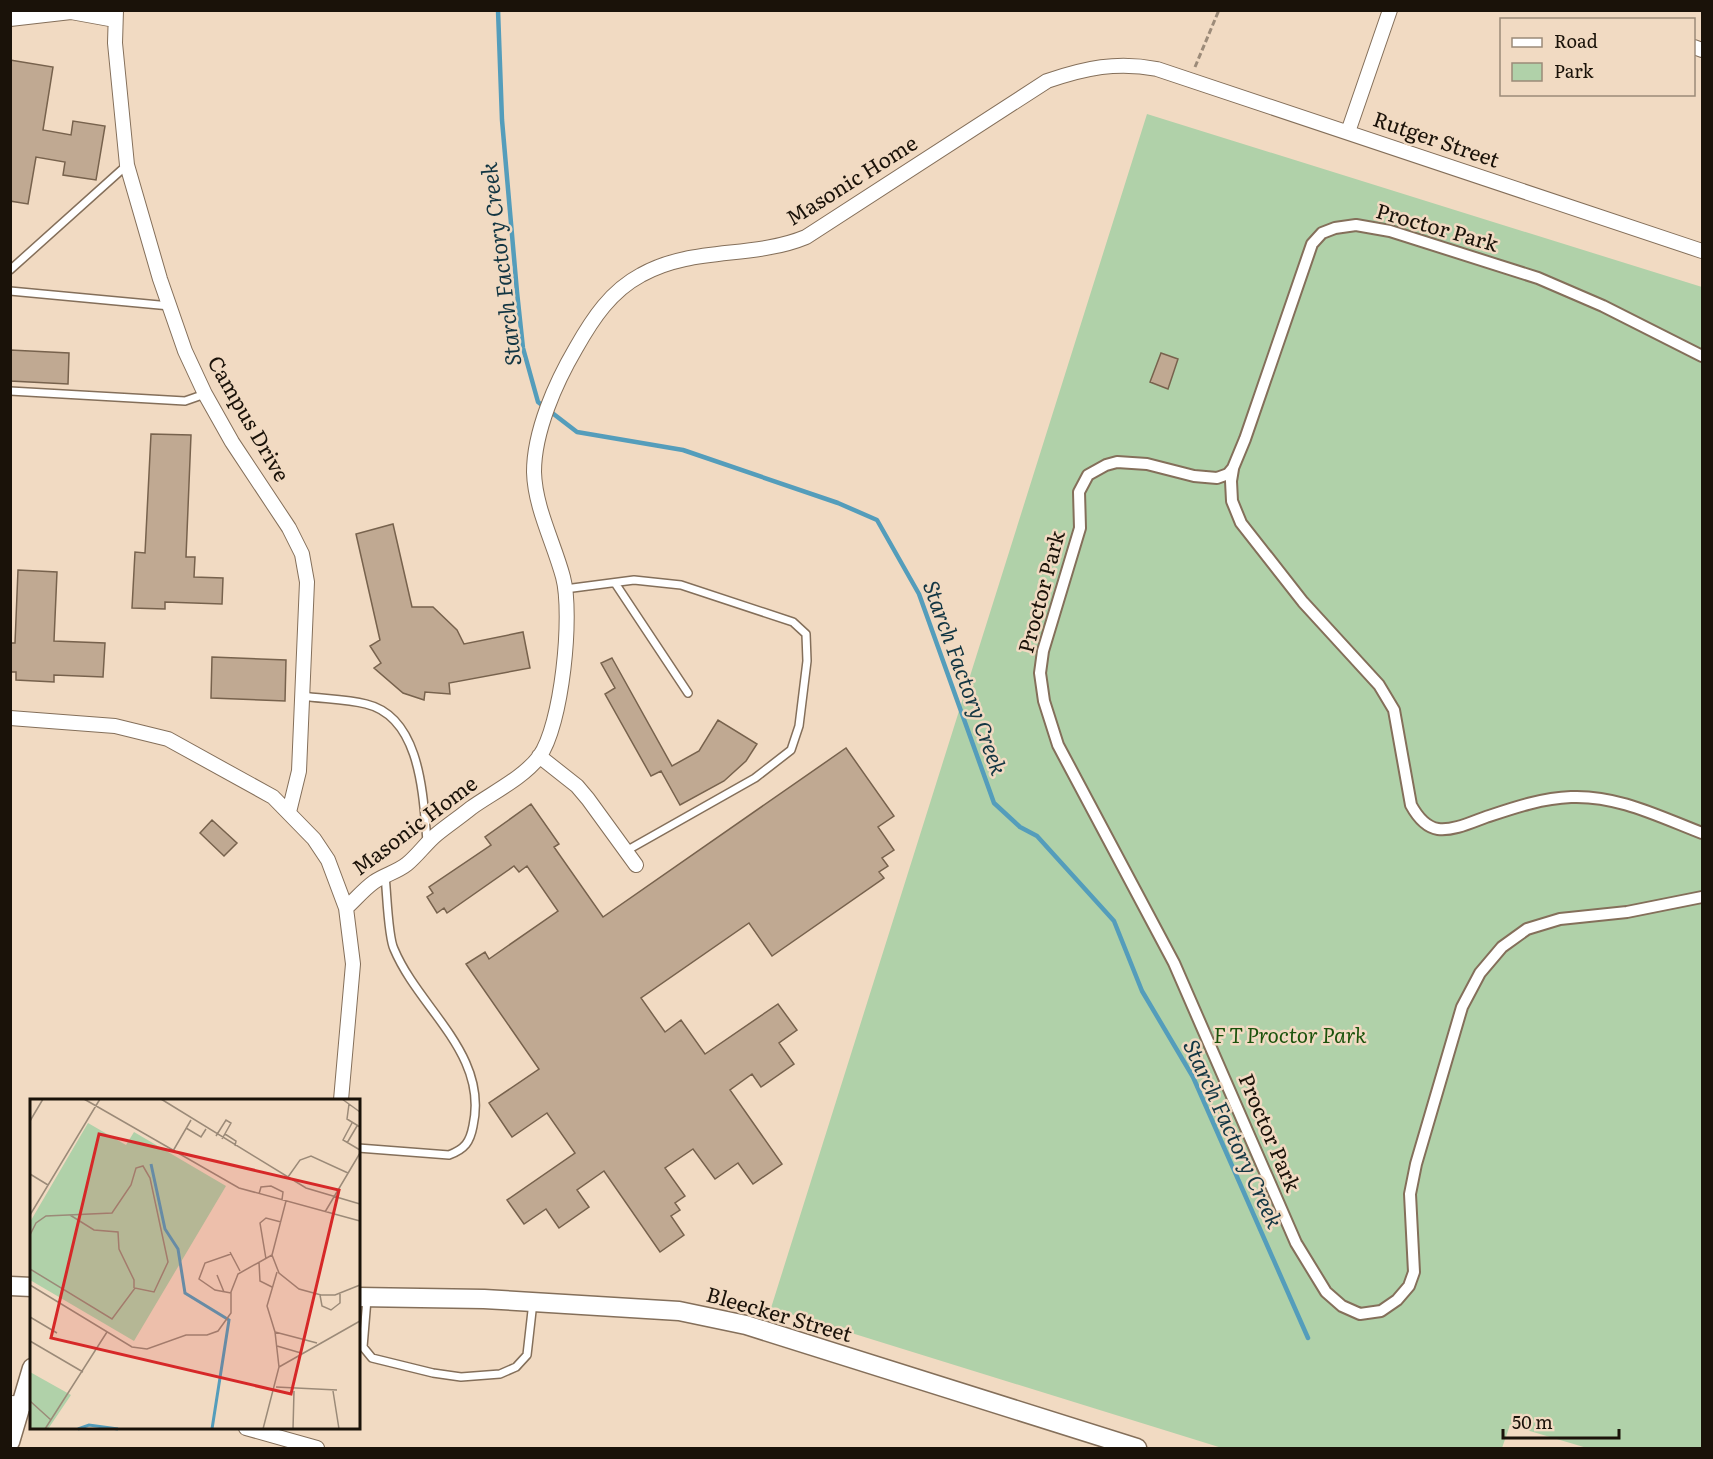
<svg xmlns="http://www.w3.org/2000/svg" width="1713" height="1459" viewBox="0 0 1713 1459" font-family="Literata,serif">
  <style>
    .green { fill: #b0d1a9 }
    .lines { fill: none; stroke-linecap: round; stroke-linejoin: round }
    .stream { stroke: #549dbb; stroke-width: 4.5 }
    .building { fill: #c0a992; stroke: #77624d; stroke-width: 1.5 }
    .service-casing { stroke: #846f5a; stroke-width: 10 }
    .pedestrian-casing { stroke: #846f5a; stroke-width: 14 }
    .minor-casing { stroke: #846f5a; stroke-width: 16 }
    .tertiary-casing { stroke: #846f5a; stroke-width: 21 }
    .path { stroke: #9c8b79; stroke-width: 3; stroke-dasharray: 6 3; stroke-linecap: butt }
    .service { stroke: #fff; stroke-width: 7 }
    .pedestrian { stroke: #fff; stroke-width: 10 }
    .minor { stroke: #fff; stroke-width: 14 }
    .tertiary { stroke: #fff; stroke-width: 18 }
    .labels { text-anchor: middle; stroke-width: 5; stroke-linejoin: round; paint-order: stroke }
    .street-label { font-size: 21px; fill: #1a1209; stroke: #f1dac2 }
    .park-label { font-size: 21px; font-style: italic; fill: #1b530c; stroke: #f1dac2 }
    .water-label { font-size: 22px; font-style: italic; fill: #133643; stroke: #f1dac2 }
    .inset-river { fill: none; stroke: #549dbb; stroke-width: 3 }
    .inset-road { fill: none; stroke: #9b8a78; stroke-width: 1.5 }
    .view { fill: #d62828; fill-opacity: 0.15; stroke: #d62828; stroke-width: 3 }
    .inset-edge { fill: none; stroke: #1a1209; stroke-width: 3 }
  </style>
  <rect width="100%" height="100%" fill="#f1dac2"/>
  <path class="green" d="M1147,114l555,173v1161h-115l-77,-23 -8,23h-280l-451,-140z"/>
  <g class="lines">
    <path class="stream" d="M498,10l4,110 15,172 6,56 15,54 39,30 106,18 155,53 39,17 42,74 75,209 26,24 17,9 77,85 28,70 51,86 115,261"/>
  </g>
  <path class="building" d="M10,60l43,7 -10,63 28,5 2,-14 32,5 -9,54 -33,-5 2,-13 -29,-5 -8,47 -18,-3z
    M10,350l59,3 -1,31 -58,-3z
    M1161,353l17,6 -10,30 -18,-7z
    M151,434l40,1 -5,122h9l-1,20 29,1 -1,26 -57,-2v7l-33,-1 3,-56 10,1z
    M393,524l19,83h21l24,23 7,14 59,-12 7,36 -81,15 1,11 -25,-2 -1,8 -21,-7 -29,-25 7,-5 -11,-17 10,-6 -24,-106z
    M18,570l39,2 -3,69 51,2 -2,34 -49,-2v7l-38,-2v-8h-6v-29h5z
    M212,657l74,3 -1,41 -74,-3z
    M612,658l60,108 27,-15 19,-31 39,24 -11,17 -22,20 -44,24 -19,-34 -10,5 -46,-82 10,-6 -14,-25z
    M846,748l48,68 -16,11 16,23 -12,8 6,8 -9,6 5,6 -112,78 -23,-33 -108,75 24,34 16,-12 24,34 73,-50 19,26 -18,13 15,21 -33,23 -9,-13 -22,16 52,74 -29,20 -15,-21 -23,16 -22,-30 -28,19 20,28 -10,7 5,7 -9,6 13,19 -24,17 -56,-81 -27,19 12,17 -30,21 -13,-19 -22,15 -17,-24 68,-47 -28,-40 -35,24 -23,-34 50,-34 -73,-105 19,-12 4,7 69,-48 -31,-45 -8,6 -5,-6 -67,47 -3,-5 -7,5 -10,-16 6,-4 -4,-6 62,-42 -6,-8 46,-33 28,40 -5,3 49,70z
    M212,820l25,23 -13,13 -24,-23z"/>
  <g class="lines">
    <defs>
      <path id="service" d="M10,270l117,-105
        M10,291l160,15
        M10,391l175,10 20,-7
        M615,583l73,110
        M565,589l69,-9 47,5 112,37 13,12 1,27 -8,65 -8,24 -36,28 -129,73
        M302,696c21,3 44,3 64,8 55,13 57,92 61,137
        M358,1148l91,7c16,-6 21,-13 24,-29 16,-72 -54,-117 -79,-177 -6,-12 -7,-56 -9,-73
        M367,1299l-4,48 9,11 61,15 28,4 39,-3 16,-7 11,-12 6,-53"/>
      <path id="pedestrian" d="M1702,356l-99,-50 -65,-28 -148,-47 -34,-6 -21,3 -13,5 -10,11 -67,195 -12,29 -5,6 -11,4 -23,-2 -47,-12 -30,-2 -11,3 -18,10 -9,17 1,36 -37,123 -3,22 4,28 14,44 116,218 122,280 30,49 16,14 18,8 21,-3 16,-11 12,-14 5,-14 -4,-78 6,-30 46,-157 18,-34 22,-26 25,-18 33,-10 67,-7 75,-15
        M1233,469l-2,12 1,20 9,22 62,79 76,83 15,25 17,95c6,11 14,22 27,24 15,2 34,-7 48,-12 27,-9 56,-19 85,-20 47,-2 89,20 131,36"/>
      <path id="minor" d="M116,10l-1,33 12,122 33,114 25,72 20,43 27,48 57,86 13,26 5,28 -8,189 -10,41
        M10,19l61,-7 44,8
        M1694,47l8,3
        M1348,132l42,-122
        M10,718l105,8 53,13 105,58 41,42 14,21 18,48 7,56 -12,136
        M539,756l38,30 11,13 48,66
        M346,908c9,-8 18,-19 28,-26 10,-7 23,-10 33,-18 11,-9 19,-21 30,-30 11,-9 23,-17 34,-26 21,-15 52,-30 68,-51 23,-31 34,-143 24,-180 -9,-34 -28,-69 -29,-105 0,-41 22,-90 42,-124 17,-30 35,-57 65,-73 51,-29 112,-16 165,-38l241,-156c38,-13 70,-20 110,-12l545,182
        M10,1403l22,1
        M246,1428l71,20"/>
      <path id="tertiary" d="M10,1286l22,1
        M358,1297l126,2 195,12 67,14 391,123
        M10,1442l22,-74"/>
    </defs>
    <use href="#service" class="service-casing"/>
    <use href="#pedestrian" class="pedestrian-casing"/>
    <use href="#minor" class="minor-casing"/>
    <use href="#tertiary" class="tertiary-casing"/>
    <path class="path" d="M1195,67l24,-57"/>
    <use href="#service" class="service"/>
    <use href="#pedestrian" class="pedestrian"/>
    <use href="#minor" class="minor"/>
    <use href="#tertiary" class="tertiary"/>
  </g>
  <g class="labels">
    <g class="street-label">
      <text transform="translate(1436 140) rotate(19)" y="7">Rutger Street</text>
      <text transform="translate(852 181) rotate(-32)" y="7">Masonic Home</text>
      <text transform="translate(1437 228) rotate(16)" y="7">Proctor Park</text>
      <text transform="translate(248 419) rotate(60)" y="7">Campus Drive</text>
      <text transform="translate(1042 592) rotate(-75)" y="7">Proctor Park</text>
      <text transform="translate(415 826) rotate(-37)" y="7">Masonic Home</text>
      <text transform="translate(1269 1133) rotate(67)" y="7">Proctor Park</text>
      <text transform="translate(779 1315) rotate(16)" y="7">Bleecker Street</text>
    </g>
    <g class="park-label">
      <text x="1290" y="1043">F T Proctor Park</text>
    </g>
    <g class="water-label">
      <text transform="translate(501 264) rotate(-97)" y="8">Starch Factory Creek</text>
      <text transform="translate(965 678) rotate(70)" y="8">Starch Factory Creek</text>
      <text transform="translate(1233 1134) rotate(65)" y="8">Starch Factory Creek</text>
    </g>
  </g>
  <g transform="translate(30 1099)">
    <rect width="330" height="330" fill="#f1dac2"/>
    <path d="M58,24l38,22 8,-13 92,54 -92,155 -104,-61v-58zM0,273l41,23 -23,34h-18z" fill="#b0d1a9"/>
    <path class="inset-river" d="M121,65l14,65 13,20 7,44 44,27 -17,109M48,330l11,-4 29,4"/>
    <path class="inset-road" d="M54,0l155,89 121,33M131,0l145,89 54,16M312,0l18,13M319,5l-2,15 13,8M0,22l13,-22M322,24l-9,17 17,10M156,29l15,9 5,-8M195,35l11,7 -1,5M186,37l10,-16 5,3 -9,16M317,44l10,-17M143,52l18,-31M0,75l18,11M258,78l12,-17 11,-4 37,17M229,95l2,-7 10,-1 12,6 -1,8M256,102l-14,54 7,18 20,16 22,6h14l25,-10M295,113l35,-59M0,116l70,-116M40,116l24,15 24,2 1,17 15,31v8M0,136l6,-12 10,-7 66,-3 19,-28 5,-17 7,-2 7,12 18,84 -14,30 -19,-4 -23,31 -82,-50M200,153l10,19M201,155l-26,9 -6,16 16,11 16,3M236,160l-6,-36 6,-5 15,4M229,163l1,19 12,6M187,176l7,17M0,186l102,62 15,2 39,-14h21l11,-4 13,-18v-21l7,-18 34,-19M290,196l2,11 9,4 9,-7v-9M0,218l27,16M245,233l42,11M0,242l53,31M247,247l24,7M249,268l81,-46M246,288l61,3M303,292l6,38M0,302l21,19M15,330l62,-97M233,330l16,-62 -4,-35 -8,-26 10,-34M263,330l1,-38"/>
    <path class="view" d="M69,35l240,56 -48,204 -240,-56z"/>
    <rect width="330" height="330" class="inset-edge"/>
  </g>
  <rect width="1713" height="1459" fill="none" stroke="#1a1209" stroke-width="24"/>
  <rect x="1500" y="18" width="195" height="78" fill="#f1dac2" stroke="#9b8a78" stroke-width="1.5"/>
  <rect x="1512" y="38" width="30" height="9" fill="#ffffff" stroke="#9b8a78" stroke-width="1.5"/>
  <text x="1554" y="48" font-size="18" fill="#1a1209">Road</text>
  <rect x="1512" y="63" width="30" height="18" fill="#b0d1a9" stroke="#9b8a78" stroke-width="1.5"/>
  <text x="1554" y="78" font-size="18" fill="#1a1209">Park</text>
  <path d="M1503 1429v9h116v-9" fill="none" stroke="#1a1209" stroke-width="3"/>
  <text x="1512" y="1429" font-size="18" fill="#1a1209" stroke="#f1dac2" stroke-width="4.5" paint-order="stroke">50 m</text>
</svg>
